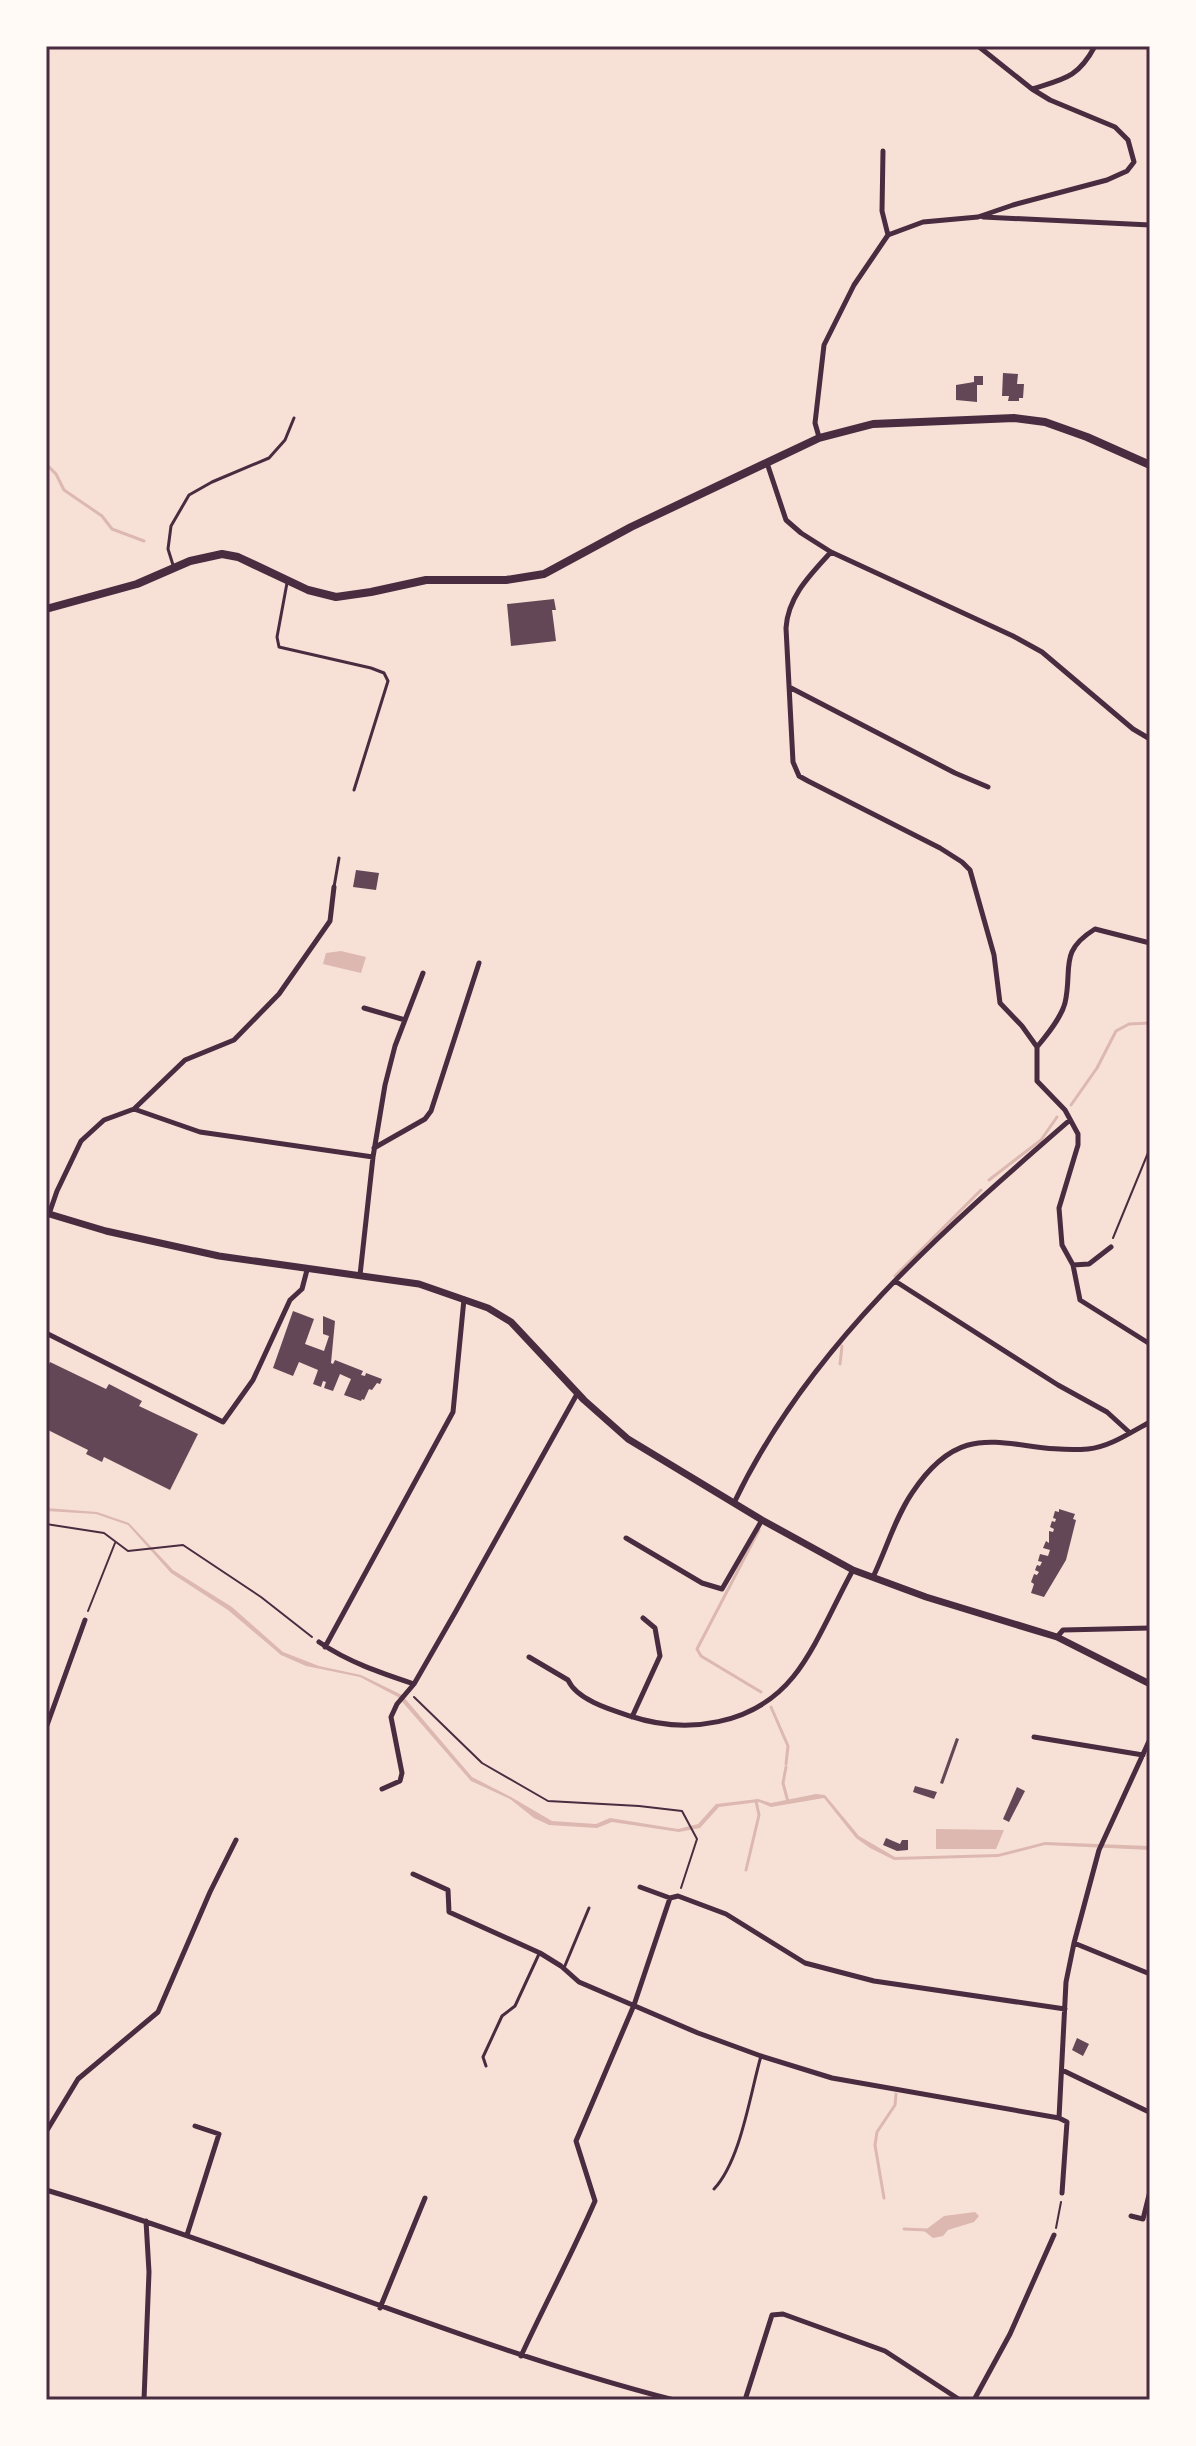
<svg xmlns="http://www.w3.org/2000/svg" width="1196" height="2446" viewBox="0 0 1196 2446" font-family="Jost,sans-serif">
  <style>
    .water { fill: #dcb8b0 }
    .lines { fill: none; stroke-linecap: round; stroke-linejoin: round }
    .stream { stroke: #dcb8b0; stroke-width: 3 }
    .building { fill: #644757 }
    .path { stroke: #4a2c40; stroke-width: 2 }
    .service { stroke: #4a2c40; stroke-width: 3 }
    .minor { stroke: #4a2c40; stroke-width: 5 }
    .secondary { stroke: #4a2c40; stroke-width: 7 }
    .primary { stroke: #4a2c40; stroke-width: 8 }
    .neatline { fill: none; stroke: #4a2c40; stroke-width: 3 }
  </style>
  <rect width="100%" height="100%" fill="#f7e1d7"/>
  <path class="water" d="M341,951l25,6 -5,16 -38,-9 3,-11z
    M46,1508l51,4 32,11 44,47 59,37 51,45 36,14 42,9 41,20 70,82 39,20 41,24 44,3 14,-6 68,11 20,-5 18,-20 42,-5 13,4 45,-9 9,1 34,41 36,21 103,-3 47,-12 105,4v4l-105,-5 -47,12 -104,3 -24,-12 -14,-10 -32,-40 -53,9 -12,-5 -40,5 -19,21 -21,4 -67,-10 -15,6 -48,-3 -15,-7 -24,-19 -39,-18 -73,-84 -38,-20 -54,-11 -25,-11 -53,-45 -57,-37 -43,-48 -32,-11 -50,-3z
    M936,1829l68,1 -8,19h-60z
    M975,2212l4,4 -5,6 -26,8 -5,6 -10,2 -9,-7 20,-15z"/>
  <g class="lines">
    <path class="stream" d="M46,464l10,10 8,16 38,26 10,13 32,12
      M1071,1105l26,-37 19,-37 13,-7 21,-1
      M989,1180l52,-40 16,-23
      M895,1276l86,-86
      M840,1364l2,-18
      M759,1530l-62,119 4,7 60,36
      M771,1707l17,39 -2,18
      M786,1767l-3,16 5,19
      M746,1870l13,-55 -3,-14
      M884,2198l-9,-53 2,-13 18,-27 1,-11
      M904,2229l23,1"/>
  </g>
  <path class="building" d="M1003,373l15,1 -1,10h7l-1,14h-4v3h-11l1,-5h-7z
    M974,376h9v9h-6v17l-21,-2v-15l18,-3z
    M554,599l2,11h-4l4,31 -45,5 -4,-42z
    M356,870l23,3 -3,17 -23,-3z
    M293,1311l21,8 -9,25 19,7 5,-15 -6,-2v-18l12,5 -4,42 2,1 2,-4 28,11 -2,4 4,1 1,-3 16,6 -2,5 -3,-1 -5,7 -3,-1 -5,11 -2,-1 -1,2 -17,-6 7,-16 -11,-5 -7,17 -9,-3 2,-6 -3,-1 -2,6 -8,-3 5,-14 -19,-8 -6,14 -20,-8z
    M50,1362l56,27 3,-5 33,17 -3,5 59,28 -28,56 -66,-33 -2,5 -16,-8 2,-4 -42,-21v-58z
    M1059,1509l16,5 -2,5 3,1 -10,40 -22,37 -13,-4 3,-9 -3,-2 3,-8 3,1 2,-3 -4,-2 2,-5 3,1 2,-4 -4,-1 2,-7 8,2 2,-6 -7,-2 3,-7 3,2v-12l4,1 1,-3 -4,-2 2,-6 3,1 1,-3 -3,-1 2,-7 4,1z
    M956,1738l3,1 -16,45 -3,-1z
    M915,1786l22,6 -3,7 -21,-7z
    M1017,1787l8,4 -16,31 -6,-3z
    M886,1838l14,6 2,-4h6v10l-11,1 -14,-6z
    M1077,2038l12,6 -6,12 -11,-6z"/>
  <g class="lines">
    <path class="path" d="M1113,1238l37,-90
      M46,1524l58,9 24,18 55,-6 78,52 51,40
      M88,1611l27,-68
      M414,1697l68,66 66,38 91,5 43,5 15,28 -16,49
      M1056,2228l5,-26"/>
    <path class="service" d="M173,565l-5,-16 3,-23 18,-31 23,-13 57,-24 16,-18 9,-22
      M287,583l-10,54 2,10 92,21 13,5 4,8 -34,109
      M334,887l5,-29
      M564,1968l25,-60
      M486,2066l-3,-9 19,-41 13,-10 24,-52
      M714,2189c27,-29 36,-95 47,-133"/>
    <path class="minor" d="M1032,89c32,-10 46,-11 63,-43
      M883,151l-1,60 6,24
      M983,217l167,8
      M819,437l-4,-14 9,-78 30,-60 34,-50 35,-13 55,-5 35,-12 94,-25 20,-9 7,-9 -6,-22 -13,-13 -65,-27 -18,-11 -54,-43
      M767,463l19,57 15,13 30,19 182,84 29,16 91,77 17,10
      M831,552c-20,22 -43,44 -45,76l7,134 6,14 9,5 132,67 22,14 8,8 24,85 6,48 22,23 15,21v34l28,29 13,24v11l-19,63 3,37 11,20 7,35 70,44
      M791,688l164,85 33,14
      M364,1008l41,12
      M1037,1047c10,-12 24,-29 28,-44 8,-35 -7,-51 30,-74l55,14
      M134,1109l66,23 173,25 -13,118
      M374,1148l51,-29 6,-8 48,-148
      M373,1157l12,-72 10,-39 28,-73
      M49,1214l8,-23 24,-50 23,-21 30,-11 51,-49 49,-20 45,-46 51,-73 4,-34
      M1073,1265l16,-1 22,-17
      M895,1281l163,104 49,27 23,21
      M46,1333l177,89 30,-42 37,-80 12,-11 5,-19
      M734,1503c74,-156 208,-272 336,-383
      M626,1538l76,45 20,6 40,-69
      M873,1577c13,-27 22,-59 39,-84 55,-83 98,-38 176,-44 22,-2 43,-17 62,-27
      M1057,1637l6,-7 87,-2
      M319,1642c29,20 62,31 95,42
      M325,1647l128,-235 11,-113
      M529,1657l39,23c9,20 43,30 62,36 57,19 124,9 163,-39 23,-28 42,-75 60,-107
      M632,1717l28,-61 -5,-28 -12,-10
      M46,1728l39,-108
      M1034,1737l109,18
      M382,1789l18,-8 2,-8 -11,-56 6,-13 17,-20 42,-73 121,-217
      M413,1874l35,16 1,22 91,41 21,13 18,16 119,51 63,23 71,22 227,40
      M640,1887l30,11 8,-2 48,18 79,49 69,18 191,28
      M1074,1943l76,31
      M1062,2070l87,42
      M46,2132l32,-53 80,-67 52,-120 26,-52
      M46,2190c212,63 414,155 628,210
      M1062,2193l5,-71 -8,-4 7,-136 8,-39 25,-93 51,-111
      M1131,2216l12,3 7,-28
      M187,2235l32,-101 -24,-8
      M380,2308l45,-110
      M521,2356c24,-52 51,-102 74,-155l-19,-60 58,-136 36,-107
      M144,2400l5,-128 -3,-51
      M745,2400l27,-85 11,-1 102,37 75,49
      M974,2400l36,-66 44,-99"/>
    <path class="secondary" d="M46,1213l60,18 113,25 200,28 69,24 23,14 73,78 44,39 134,81 91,50 73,27 131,40 93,47"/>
    <path class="primary" d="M46,609l91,-25 53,-23 32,-7 16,3 70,33 28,7 35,-5 55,-12h80l38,-6 87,-47 188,-89 54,-14 141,-6 31,4 42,15 63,28"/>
  </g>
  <rect width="1196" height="2446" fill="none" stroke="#fffaf5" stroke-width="96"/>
  <rect x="48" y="48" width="1100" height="2350" class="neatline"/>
</svg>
